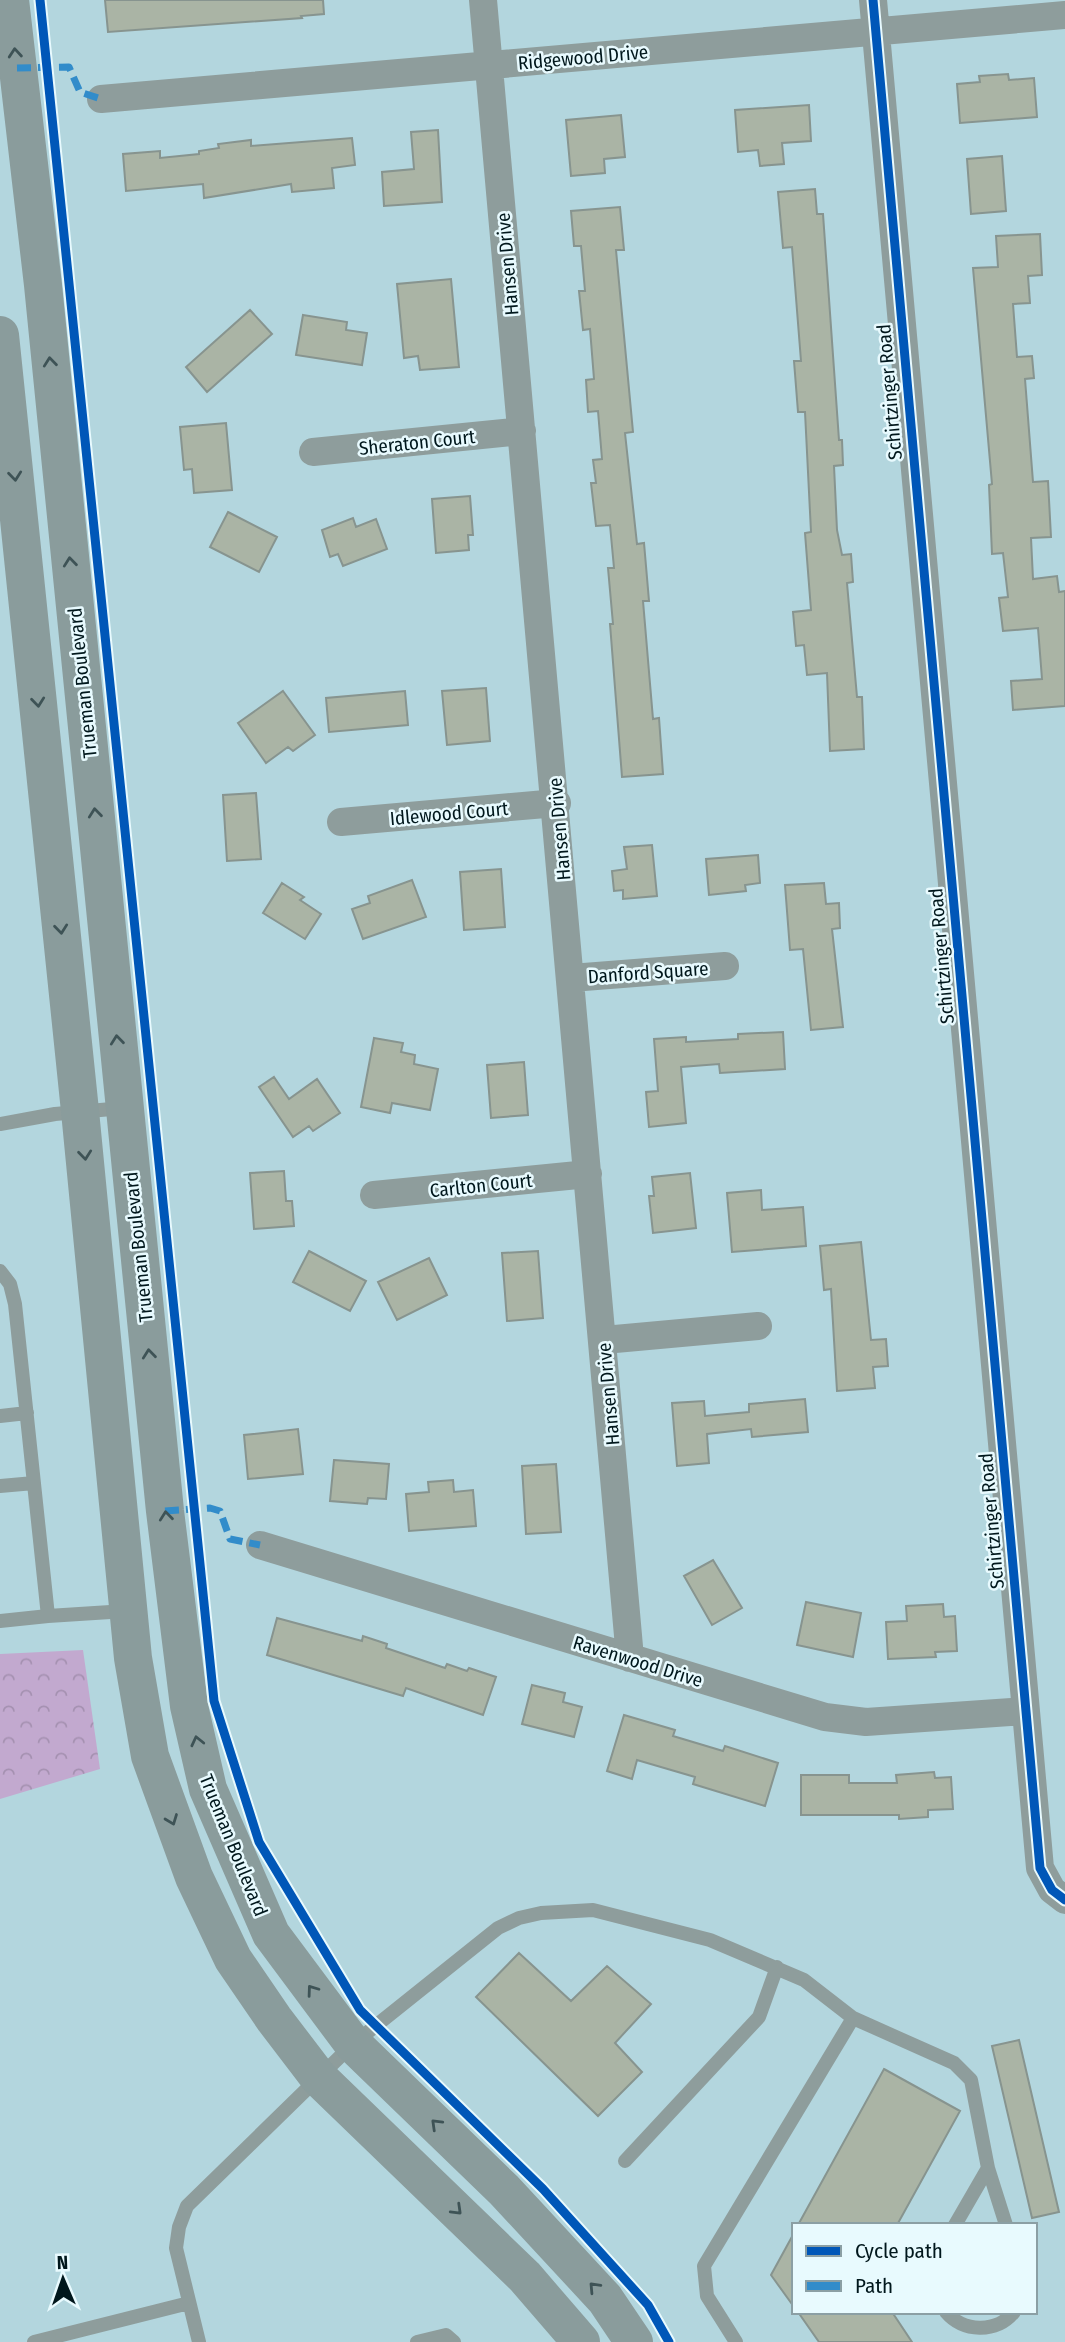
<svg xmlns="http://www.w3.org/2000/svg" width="1065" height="2342" viewBox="0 0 1065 2342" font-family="'Fira Sans Condensed',sans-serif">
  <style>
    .forest { fill: url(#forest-crowns) }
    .building { fill: #aab4a5; stroke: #87948f; stroke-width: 2 }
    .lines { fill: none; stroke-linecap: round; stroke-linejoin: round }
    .service { stroke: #8e9d9c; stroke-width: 14 }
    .minor { stroke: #8e9d9c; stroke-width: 28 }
    .secondary { stroke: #8a9c9c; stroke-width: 38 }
    .quiet { stroke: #328cca; stroke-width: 7; stroke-dasharray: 14 7; stroke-linecap: butt }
    .cycleway-casing { stroke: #e8fafe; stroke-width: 13 }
    .cycleway { stroke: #0057b8; stroke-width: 9 }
    .oneway { stroke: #3e5356 }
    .labels { text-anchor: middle; stroke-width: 5; stroke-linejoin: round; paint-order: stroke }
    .street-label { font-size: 19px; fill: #00171c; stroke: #e8fafe }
  </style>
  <defs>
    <pattern id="forest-crowns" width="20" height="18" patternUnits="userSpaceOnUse" patternTransform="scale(1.75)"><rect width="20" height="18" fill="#c2a9cf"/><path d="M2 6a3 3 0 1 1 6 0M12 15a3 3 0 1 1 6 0" fill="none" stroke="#a591b1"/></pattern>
  </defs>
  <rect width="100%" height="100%" fill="#b3d6de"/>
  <path class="forest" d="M83,1650l17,119 -100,30v-145z"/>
  <path class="building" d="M105,0h218l1,14 -23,2 1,2 -194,14z
    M1008,74l1,6 25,-2 3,39 -77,6 -3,-39 23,-2 -1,-6z
    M809,105l2,36 -29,2 2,21 -24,2 -2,-16 -20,2 -3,-42z
    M621,115l4,42 -21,2 1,14 -34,3 -5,-56z
    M438,130l4,72 -58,4 -2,-34 32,-3 -3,-37z
    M352,138l3,27 -23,3 2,20 -42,4 -1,-8 -87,14 -1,-14 -77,7 -3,-37 37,-3v7l39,-4v-3l20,-3 -1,-4 33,-4v6z
    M1002,156l4,55 -35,3 -4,-55z
    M815,189l2,25h6l16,226h3l1,25 -9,1 3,64 5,25 9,-1 2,28 -6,1 10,114h5l2,52 -34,2 -3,-78 -20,2 -3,-30 -8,1 -3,-34 18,-2 -6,-77 6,-1 -6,-120h-7l-4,-51h7l-9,-114 -9,1 -5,-56z
    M620,207l4,43h-8l17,182 -8,1 12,111 7,-1 5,58h-6l10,118 6,-1 4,56 -41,3 -12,-153h3l-5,-56h6l-4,-43 -14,1 -5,-43h5l-3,-23 9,-1 -4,-48 -10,1 -2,-32 8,-1 -4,-50 -7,1 -4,-39h6l-4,-45h-7l-3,-35z
    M1040,234l2,41 -14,1 2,27 -17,1 4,53 15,-1 2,22 -9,1 8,103 15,-1 3,56 -20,1 2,41 24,-3 2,16 6,-1v115l-52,4 -2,-29 31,-2 -4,-51 -35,3 -4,-33 9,-1 -5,-44 -11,1 -3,-69 3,-1 -19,-216 25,-1 -2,-31z
    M451,279l8,88 -39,3 -2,-14 -14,2 -7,-74z
    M250,310l22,24 -65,58 -21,-25z
    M303,315l44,7 -1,8 21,3 -5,32 -66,-10z
    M226,423l6,67 -38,3 -2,-24 -8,1 -4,-43z
    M470,496l3,39h-5l1,15 -33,3 -4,-54z
    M228,512l49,25 -18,35 -49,-25z
    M353,518l3,9 20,-8 11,30 -44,17 -5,-12 -8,3 -8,-27z
    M486,688l4,53 -43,4 -5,-54z
    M283,691l32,44 -22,16 -5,-4 -22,16 -28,-40z
    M405,691l3,34 -79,7 -3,-34z
    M256,793l5,66 -34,2 -4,-66z
    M652,845l5,51 -34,3v-9l-9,1 -2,-20 15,-2 -3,-22z
    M758,855l2,28 -15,2 1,6 -37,4 -3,-36z
    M501,869l4,58 -41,3 -4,-58z
    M412,880l14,37 -63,22 -11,-30 18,-6 -2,-7z
    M282,883l22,14 -4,3 21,14 -16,25 -42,-26z
    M824,883l2,21 13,-1 1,25 -8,1 11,98 -32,3 -8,-81 -13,1 -5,-65z
    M783,1032l2,37 -65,4 -1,-9 -38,3 5,56 -37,4 -3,-35 12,-1 -4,-52 32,-2v5l52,-3v-5z
    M374,1038l29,5 -2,9 14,3 -1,9 24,5 -8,41 -38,-7 -2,10 -29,-6z
    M524,1062l4,53 -37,3 -4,-53z
    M274,1077l15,22 28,-20 23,34 -27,18 -4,-5 -16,11 -34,-50z
    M284,1171l2,30h6l2,25 -40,3 -4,-56z
    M690,1173l6,55 -43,5 -4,-37h5l-2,-19z
    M761,1190l1,20 41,-3 3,39 -74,6 -5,-59z
    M861,1242l10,98 15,-1 2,27 -15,1 2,21 -38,3 -6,-102 -7,1 -4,-44z
    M309,1251l57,30 -16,30 -57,-29z
    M538,1251l5,67 -36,3 -5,-68z
    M429,1258l18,37 -50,25 -19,-38z
    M805,1399l3,33 -56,5 -1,-8 -44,5 2,29 -32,3 -5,-63 32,-2 1,15 44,-4v-8z
    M298,1429l5,45 -55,5 -4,-44z
    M334,1460l55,4 -3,35 -18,-1 -1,6 -37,-3z
    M556,1464l5,68 -35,2 -4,-68z
    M453,1480l1,12 19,-2 3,36 -67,5 -3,-37 23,-2 -1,-10z
    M713,1560l29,48 -30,17 -28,-49z
    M806,1602l55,11 -8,44 -56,-12z
    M943,1604l1,13 11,-1 2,35 -22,1 1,5 -48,2 -2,-37 21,-1 -1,-15z
    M277,1618l85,23 1,-5 24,8 -1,4 59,20 2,-4 20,7 2,-3 27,9 -13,38 -77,-27 -3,8 -136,-41z
    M532,1685l33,8 -2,9 19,5 -8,30 -52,-13z
    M624,1715l51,15 -2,6 50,15 2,-5 53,17 -13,43 -72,-22 2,-7 -58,-17 -5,19 -25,-8z
    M934,1772l1,6 16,-1 2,32 -25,1v7l-29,2v-4h-98v-40h48v8h48l-1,-8z
    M519,1953l52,48 36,-35 44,38 -36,39 27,29 -44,44 -122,-119z
    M1019,2040l40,172 -27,6 -40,-172z
    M884,2069l76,42 -63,114h-99z
    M794,2233v74l-23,-32z
    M798,2312h94l20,30h-93z"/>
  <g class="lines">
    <path class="service" d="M0,1124l55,-10 68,-6
      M0,1271l10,13 5,20 33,312 78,-5
      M0,1416l27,-3
      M0,1486l34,-3
      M0,1621l48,-5
      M853,2018l101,45 17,17 17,88 18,57
      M625,2161l134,-144 18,-50
      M955,2225l33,-57
      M946,2312c17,20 50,22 68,0
      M34,2342l155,-39
      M199,2342l-23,-94 3,-21 8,-21 166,-162 145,-116 21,-10 22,-5 52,-3 117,30 94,40 49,38 -149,248 3,30 29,46
      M417,2342l29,-7 8,7"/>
    <path class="minor" d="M483,0l147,1658
      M873,0l167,1868 12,22 13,10
      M101,99l964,-84
      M313,452l209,-21
      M341,822l216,-19
      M571,978l154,-12
      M374,1195l214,-21
      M604,1340l154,-14
      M260,1545l565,172 41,5 159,-11"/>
    <path class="secondary" d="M10,0l33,285 122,1226 24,195 19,83 63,145 82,110 151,146 101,109 29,43
      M0,335l80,776 53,547 17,98 44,121 39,82 41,60 45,59 206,199 56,65"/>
    <path class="quiet" d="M17,68l52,-1 11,25 21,7
      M165,1511l45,-3 10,3 10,28 30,6"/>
    <defs>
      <path id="cycleway" d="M40,0l174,1701 45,141 101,168 183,179 105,116 21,37
        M873,0l167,1868 12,22 13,10"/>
    </defs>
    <use href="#cycleway" class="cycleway-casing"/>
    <use href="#cycleway" class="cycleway"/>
  </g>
  <defs><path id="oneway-chevron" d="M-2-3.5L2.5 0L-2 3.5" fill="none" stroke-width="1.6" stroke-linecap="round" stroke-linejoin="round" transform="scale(1.75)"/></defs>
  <g class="oneway">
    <use href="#oneway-chevron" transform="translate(15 53) rotate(-95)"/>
    <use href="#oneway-chevron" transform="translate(50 362) rotate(-96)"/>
    <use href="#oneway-chevron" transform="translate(15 476) rotate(84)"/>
    <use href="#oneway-chevron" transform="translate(70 562) rotate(-96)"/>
    <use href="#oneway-chevron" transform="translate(38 702) rotate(84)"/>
    <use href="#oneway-chevron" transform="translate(95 813) rotate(-96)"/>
    <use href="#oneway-chevron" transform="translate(61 929) rotate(84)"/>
    <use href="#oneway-chevron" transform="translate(117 1040) rotate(-96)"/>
    <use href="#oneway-chevron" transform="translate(85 1155) rotate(84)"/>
    <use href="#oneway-chevron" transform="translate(149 1354) rotate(-96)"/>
    <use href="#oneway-chevron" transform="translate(166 1516) rotate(-96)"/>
    <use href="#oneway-chevron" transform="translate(197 1741) rotate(-103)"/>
    <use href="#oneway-chevron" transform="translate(172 1820) rotate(69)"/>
    <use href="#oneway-chevron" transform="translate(312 1990) rotate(-126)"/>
    <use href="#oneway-chevron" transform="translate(436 2124) rotate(-136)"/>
    <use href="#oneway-chevron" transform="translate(457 2210) rotate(44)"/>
    <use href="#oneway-chevron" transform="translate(594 2287) rotate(-133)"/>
  </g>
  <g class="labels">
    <g class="street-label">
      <text transform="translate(583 57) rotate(-5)" y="7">Ridgewood Drive</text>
      <text transform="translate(507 264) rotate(-95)" y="7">Hansen Drive</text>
      <text transform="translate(889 392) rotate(-95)" y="7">Schirtzinger Road</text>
      <text transform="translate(417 442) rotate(-6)" y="7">Sheraton Court</text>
      <text transform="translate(82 683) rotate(-96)" y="7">Trueman Boulevard</text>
      <text transform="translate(449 813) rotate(-5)" y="7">Idlewood Court</text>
      <text transform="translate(559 829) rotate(-95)" y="7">Hansen Drive</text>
      <text transform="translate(941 956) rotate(-95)" y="7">Schirtzinger Road</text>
      <text transform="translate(648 972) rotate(-4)" y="7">Danford Square</text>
      <text transform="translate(481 1185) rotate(-6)" y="7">Carlton Court</text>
      <text transform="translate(138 1247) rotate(-96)" y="7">Trueman Boulevard</text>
      <text transform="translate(608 1394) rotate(-95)" y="7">Hansen Drive</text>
      <text transform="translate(991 1521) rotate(-95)" y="7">Schirtzinger Road</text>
      <text transform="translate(638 1661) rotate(17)" y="7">Ravenwood Drive</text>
      <text transform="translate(234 1845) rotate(68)" y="7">Trueman Boulevard</text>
    </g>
  </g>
  <rect x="792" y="2223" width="245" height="91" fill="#e8fafe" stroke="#8b9fa4" stroke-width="2"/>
  <rect x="806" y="2246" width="35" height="10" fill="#0057b8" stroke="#8b9fa4" stroke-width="2"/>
  <text x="855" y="2258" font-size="21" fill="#00171c">Cycle path</text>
  <rect x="806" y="2281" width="35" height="10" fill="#328cca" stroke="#8b9fa4" stroke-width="2"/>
  <text x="855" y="2293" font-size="21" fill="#00171c">Path</text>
  <g transform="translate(63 2279) rotate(358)" stroke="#e8fafe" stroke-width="5" paint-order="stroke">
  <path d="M0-5L12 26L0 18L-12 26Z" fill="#00171c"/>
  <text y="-10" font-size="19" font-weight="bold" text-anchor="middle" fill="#00171c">N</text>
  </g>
</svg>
